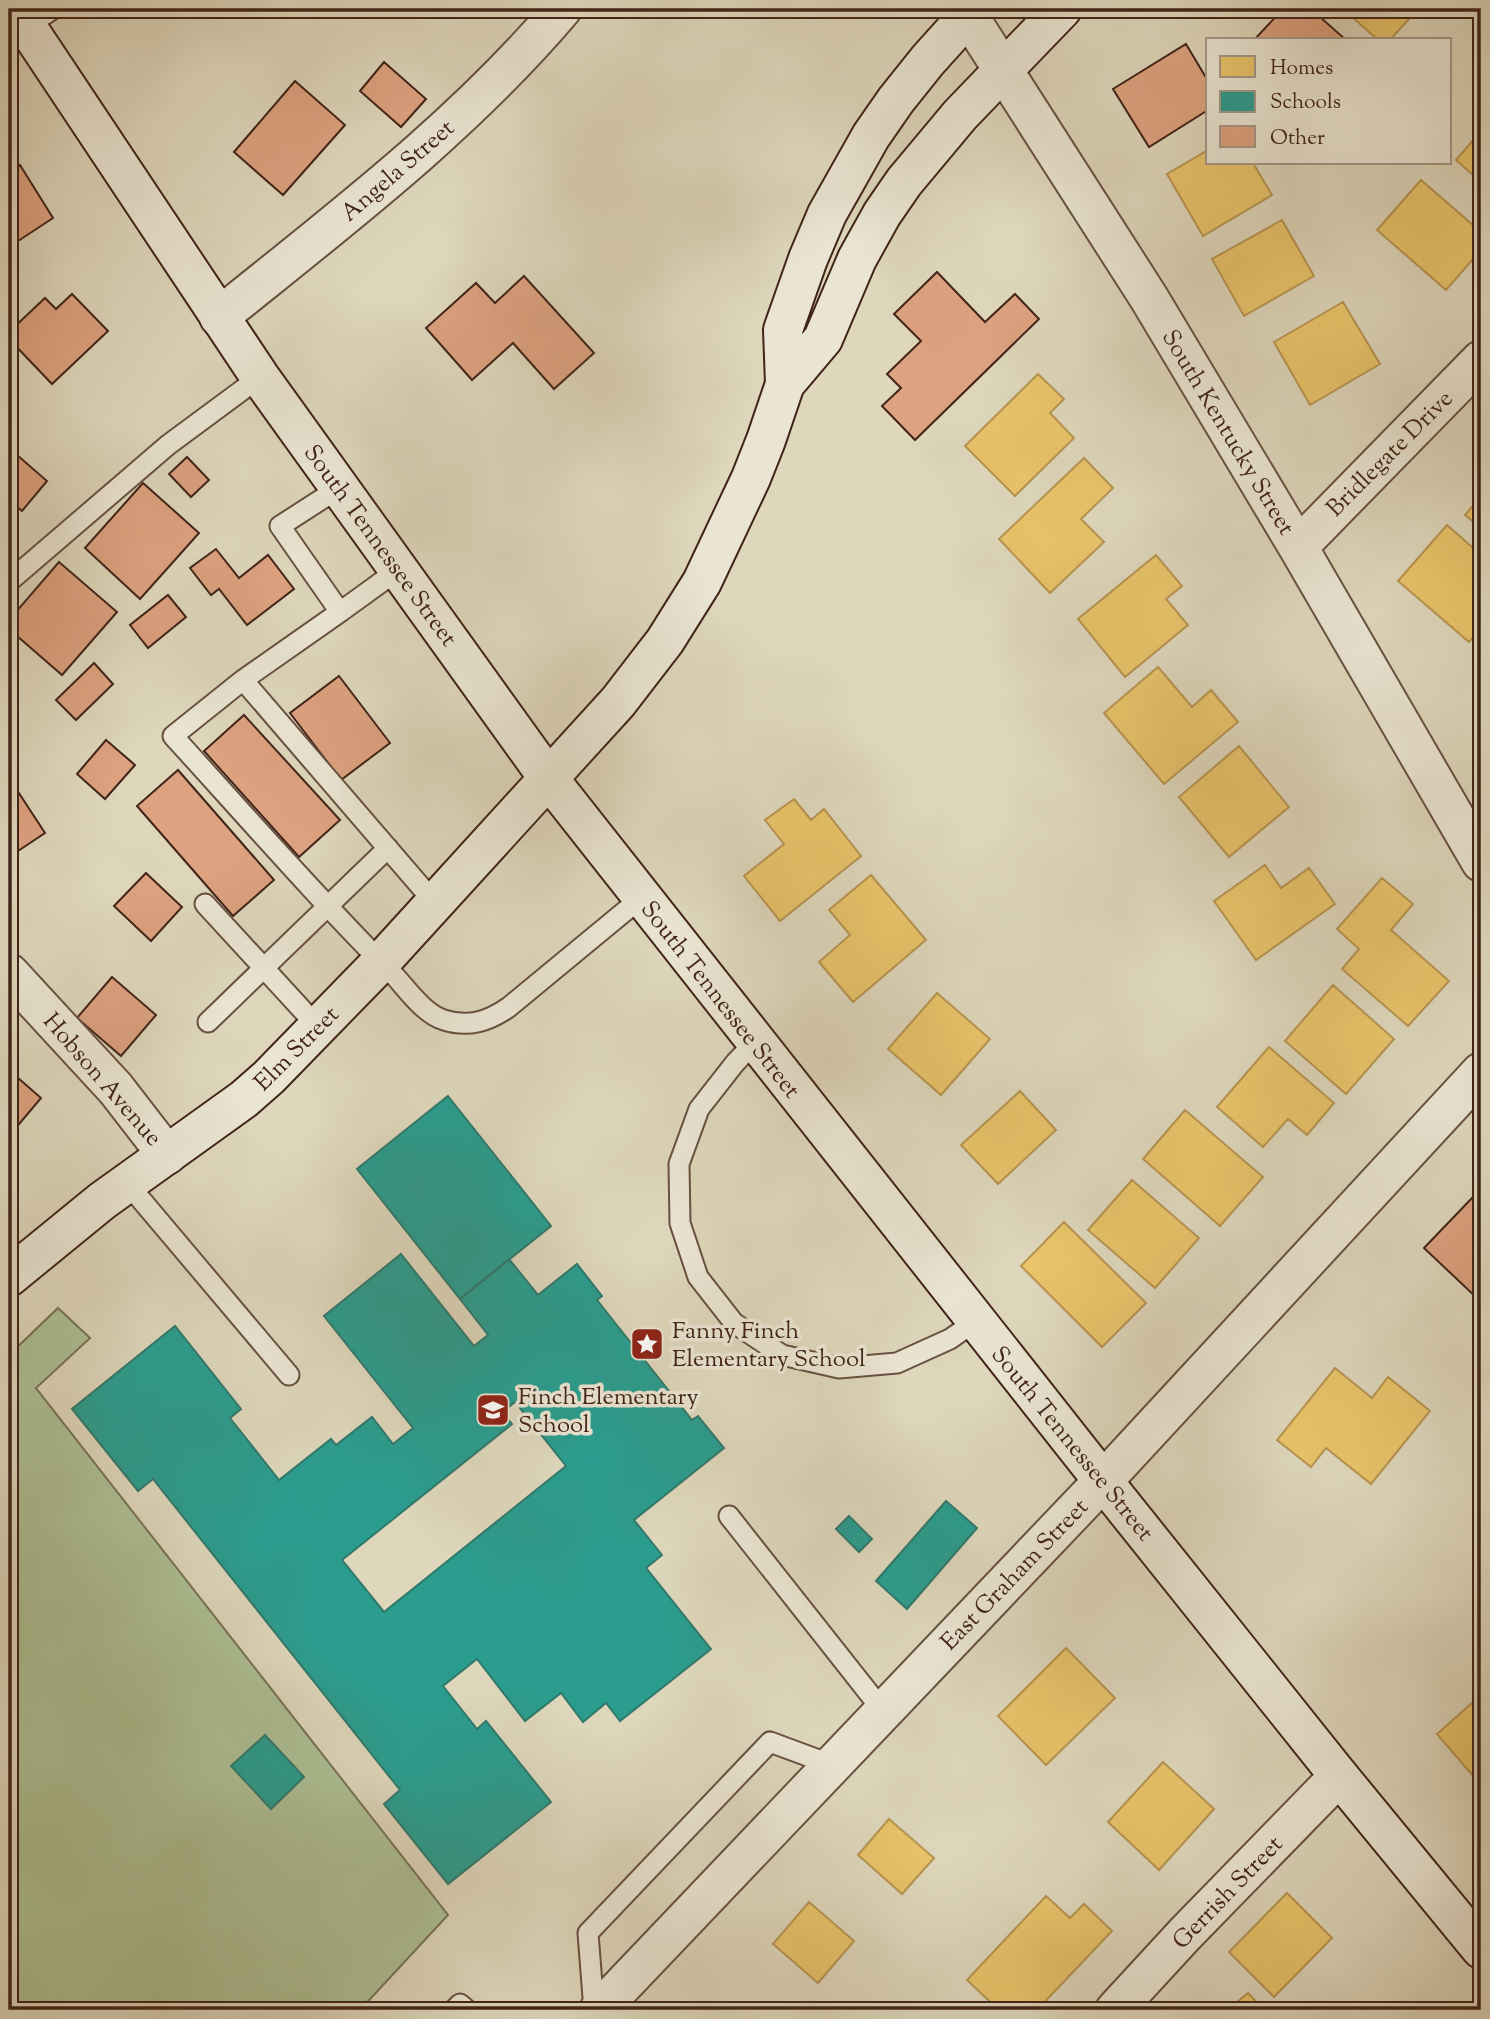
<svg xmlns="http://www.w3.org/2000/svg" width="1490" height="2019" viewBox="0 0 1490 2019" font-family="'Sorts Mill Goudy',serif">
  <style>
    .green { fill: #adbf94; stroke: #777256; stroke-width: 2 }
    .homes { fill: #e9c46a; stroke: #b79451; stroke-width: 2 }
    .schools { fill: #2a9d8f; stroke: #31796b; stroke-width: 2; fill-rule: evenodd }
    .building { fill: #dda280; stroke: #412418; stroke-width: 2 }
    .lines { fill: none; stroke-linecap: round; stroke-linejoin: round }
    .lane-casing { stroke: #685141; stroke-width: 23 }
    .street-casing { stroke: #685141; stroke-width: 42 }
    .secondary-casing { stroke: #412418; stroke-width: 42 }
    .lane { stroke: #eae5d3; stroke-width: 19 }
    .street { stroke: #eae5d3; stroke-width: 38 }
    .secondary { stroke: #eae5d3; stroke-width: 38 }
    .labels { text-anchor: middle; stroke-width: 7; stroke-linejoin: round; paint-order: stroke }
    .street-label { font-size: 24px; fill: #412418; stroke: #eae5d3 }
    .poi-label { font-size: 24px; fill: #412418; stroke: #eae5d3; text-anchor: start }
  </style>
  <rect width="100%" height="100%" fill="#ded7bc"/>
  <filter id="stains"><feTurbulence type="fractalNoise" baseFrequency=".00286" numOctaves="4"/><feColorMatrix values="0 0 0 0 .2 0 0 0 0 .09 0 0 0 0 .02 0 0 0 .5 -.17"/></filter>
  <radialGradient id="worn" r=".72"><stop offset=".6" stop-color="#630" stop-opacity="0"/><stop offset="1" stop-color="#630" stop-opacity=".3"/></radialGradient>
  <path class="green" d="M58,1308l32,30 -54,50 412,527 -88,95h-349l-2,-2v-653z"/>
  <path class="homes" d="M1343,9h75l-28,31h-12z
    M1481,131v51l-25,-22z
    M1208,150v13h45l19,32 -69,41 -36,-62z
    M1421,180l60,52v18l-35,40 -69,-60z
    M1282,220l32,56 -70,40 -32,-57z
    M1343,302l37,62 -70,41 -36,-63z
    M1038,374l26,25 -14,14 24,25 -59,58 -50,-50z
    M1084,458l29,30 -32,31 23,23 -54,51 -51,-54z
    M1481,496v32l-16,-13z
    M1447,525l34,30v73l-12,14 -71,-61z
    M1156,555l26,31 -16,13 22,26 -63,52 -47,-58z
    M1158,667l34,40 19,-17 27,32 -74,62 -60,-71z
    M1239,746l50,61 -60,50 -50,-60z
    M794,799l17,21 13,-11 37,47 -81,65 -36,-45 40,-32 -19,-24z
    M1265,865l16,23 28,-20 26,36 -79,56 -42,-59z
    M871,875l55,65 -73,62 -34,-40 31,-27 -21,-25z
    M1382,878l31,26 -22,26 58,51 -41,45 -66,-57 17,-20 -22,-20z
    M1333,985l61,54 -48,55 -61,-53z
    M937,993l53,46 -49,56 -53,-46z
    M1269,1047l65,56 -27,32 -19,-16 -25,28 -46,-40z
    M1020,1091l36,39 -58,54 -37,-39z
    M1185,1110l78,67 -43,49 -77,-67z
    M1132,1180l67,58 -44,50 -67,-58z
    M1064,1222l82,81 -44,44 -81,-81z
    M1335,1368l37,30 16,-21 42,34 -59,73 -45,-36 -15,19 -34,-27z
    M1066,1648l49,50 -69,67 -48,-49z
    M1481,1695v90l-44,-51z
    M1163,1762l51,47 -55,61 -51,-48z
    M889,1819l45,39 -32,36 -44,-39z
    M1287,1893l45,45 -58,59 -45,-45z
    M1046,1896l24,22 14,-14 28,27 -75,79h-38l-32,-30z
    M809,1902l45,39 -36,42 -45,-39z
    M1248,1993l16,17h-36z"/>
  <path class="schools" d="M448,1096l103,130 -91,73 -103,-130z
    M401,1254l73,92 14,-11 -28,-36 49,-40 29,36 39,-31 25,32 -5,4 95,120 6,-4 26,32 -90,72 28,35 -16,13 65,81 -91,72 -14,-18 -23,19 -22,-29 -36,28 -48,-62 -34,27 34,43 9,-8 65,81 -103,82 -64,-80 16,-14 -247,-311 -15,12 -66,-82 103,-83 66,83 -11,9 49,62 52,-41 5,6 36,-28 21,27 20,-16 -89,-112zM515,1402l51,64 -182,146 -42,-52 170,-136 -10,-12z
    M946,1501l31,27 -70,81 -31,-28z
    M849,1516l23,23 -13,13 -23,-23z
    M265,1735l39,42 -33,32 -40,-43z"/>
  <path class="building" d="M1283,9h28l35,31h-92z
    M1186,44l22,37v29l-59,37 -36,-58z
    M384,62l42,37 -25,28 -41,-36z
    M295,81l50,44 -62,70 -49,-43z
    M20,165l33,53 -44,29v-75z
    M937,272l48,50 30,-28 24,25 -124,121 -33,-34 19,-18 -14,-14 34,-33 -27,-27z
    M524,276l70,77 -40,36 -41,-46 -41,37 -46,-52 50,-45 19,20z
    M72,294l36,37 -56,53 -43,-45v-7l36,-34 11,11z
    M9,448l38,33 -25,30 -13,-11z
    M187,457l22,23 -18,17 -22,-23z
    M143,483l56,50 -59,66 -55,-51z
    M216,549l23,29 29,-23 26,34 -47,36 -28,-36 -8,6 -21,-27z
    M59,562l58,50 -55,63 -53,-46v-9z
    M168,595l18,22 -38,31 -18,-23z
    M94,663l19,21 -37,36 -20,-20z
    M339,676l51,67 -49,37 -51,-67z
    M244,715l96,105 -41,37 -95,-106z
    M106,740l29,25 -30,34 -28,-25z
    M178,770l96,110 -41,36 -96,-110z
    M15,787l30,46 -36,24v-66z
    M146,873l36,34 -31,34 -37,-35z
    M112,977l44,38 -35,41 -44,-38z
    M9,1070l32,28 -32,38z
    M1473,1197l8,8v92l-2,3 -55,-52z"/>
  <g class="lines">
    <defs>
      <path id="lane" d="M27,26l26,-17
        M339,488l-59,38 60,86 58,-42
        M12,579l156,-134 92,-68
        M340,612l-97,68 -70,56c73,80 144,162 220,238 14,15 31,40 51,46 25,8 45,1 65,-13l132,-109
        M243,680l191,222
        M205,904l113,123
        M208,1022l180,-174
        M755,1042l-20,21 -36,46 -20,55 1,59 18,54 36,46 48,32 57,13 58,-5 53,-24 26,-18
        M127,1183l162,192
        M729,1516l154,195
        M454,2010l6,-6 7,6
        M594,2010l-6,-77 182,-191 62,23"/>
      <path id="street" d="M964,9l185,289 149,249 183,315
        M219,317c120,-97 243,-190 343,-308
        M1298,547l183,-187
        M9,973l107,116 51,66
        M599,2010l504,-529 378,-409
        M1115,2010l70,-76 154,-158"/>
      <path id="secondary" d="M15,9l245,368 289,402 554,702 236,295 142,173
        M785,384l38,-45 34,-80 25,-45 22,-32 56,-67 102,-106
        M9,1277l93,-76 142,-102 25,-22 112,-115 237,-260 47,-61 37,-59 49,-104 15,-38 19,-56 -2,-54 25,-71 19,-45 44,-78 25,-36 32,-40 46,-51"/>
    </defs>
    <use href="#lane" class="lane-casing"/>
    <use href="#street" class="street-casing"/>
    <use href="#secondary" class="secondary-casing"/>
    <use href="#lane" class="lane"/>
    <use href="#street" class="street"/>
    <use href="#secondary" class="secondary"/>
  </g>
  <defs>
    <symbol id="sight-square" viewBox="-11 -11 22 22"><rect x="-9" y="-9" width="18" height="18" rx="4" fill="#8f2418" stroke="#eae5d3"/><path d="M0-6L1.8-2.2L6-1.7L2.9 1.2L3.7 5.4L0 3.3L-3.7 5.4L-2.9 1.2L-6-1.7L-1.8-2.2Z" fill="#fff"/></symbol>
    <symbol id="school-square" viewBox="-11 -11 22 22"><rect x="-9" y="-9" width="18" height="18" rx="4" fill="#8f2418" stroke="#eae5d3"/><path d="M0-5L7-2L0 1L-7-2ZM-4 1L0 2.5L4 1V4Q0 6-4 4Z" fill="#fff"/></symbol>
  </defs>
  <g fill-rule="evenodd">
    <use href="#sight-square" x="628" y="1325" width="38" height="38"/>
    <use href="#school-square" x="474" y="1391" width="38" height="38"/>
  </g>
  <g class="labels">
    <g class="street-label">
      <text transform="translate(397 170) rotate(-41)" y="8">Angela Street</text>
      <text transform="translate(1229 432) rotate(59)" y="8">South Kentucky Street</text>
      <text transform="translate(1389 453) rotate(-45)" y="8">Bridlegate Drive</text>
      <text transform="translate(381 545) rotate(54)" y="8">South Tennessee Street</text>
      <text transform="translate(721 999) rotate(52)" y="8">South Tennessee Street</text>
      <text transform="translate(296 1048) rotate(-45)" y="8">Elm Street</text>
      <text transform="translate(103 1079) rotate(49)" y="8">Hobson Avenue</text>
      <text transform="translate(1073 1443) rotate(51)" y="8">South Tennessee Street</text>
      <text transform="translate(1014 1574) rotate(-46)" y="8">East Graham Street</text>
      <text transform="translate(1227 1892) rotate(-46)" y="8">Gerrish Street</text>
    </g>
    <g class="poi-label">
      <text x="672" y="1338">Fanny Finch<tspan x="672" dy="28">Elementary School</tspan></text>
      <text x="518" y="1404">Finch Elementary<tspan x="518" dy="28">School</tspan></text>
    </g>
  </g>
  <rect width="1490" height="2019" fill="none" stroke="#ded7bc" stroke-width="35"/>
  <rect x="10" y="10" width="1469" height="1998" fill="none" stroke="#412418" stroke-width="3.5"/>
  <rect x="18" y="18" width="1455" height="1984" fill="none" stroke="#412418" stroke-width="2"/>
  <rect x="1206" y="38" width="245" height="126" fill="#eae5d3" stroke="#a69888" stroke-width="2"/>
  <rect x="1220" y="56" width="35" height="21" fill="#e9c46a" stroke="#a69888" stroke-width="2"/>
  <text x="1270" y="74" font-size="21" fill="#412418">Homes</text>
  <rect x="1220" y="91" width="35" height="21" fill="#2a9d8f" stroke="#a69888" stroke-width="2"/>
  <text x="1270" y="108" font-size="21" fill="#412418">Schools</text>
  <rect x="1220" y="126" width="35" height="21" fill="#dda280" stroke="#a69888" stroke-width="2"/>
  <text x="1270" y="144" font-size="21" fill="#412418">Other</text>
  <rect width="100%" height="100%" filter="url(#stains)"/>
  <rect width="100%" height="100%" fill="url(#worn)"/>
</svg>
